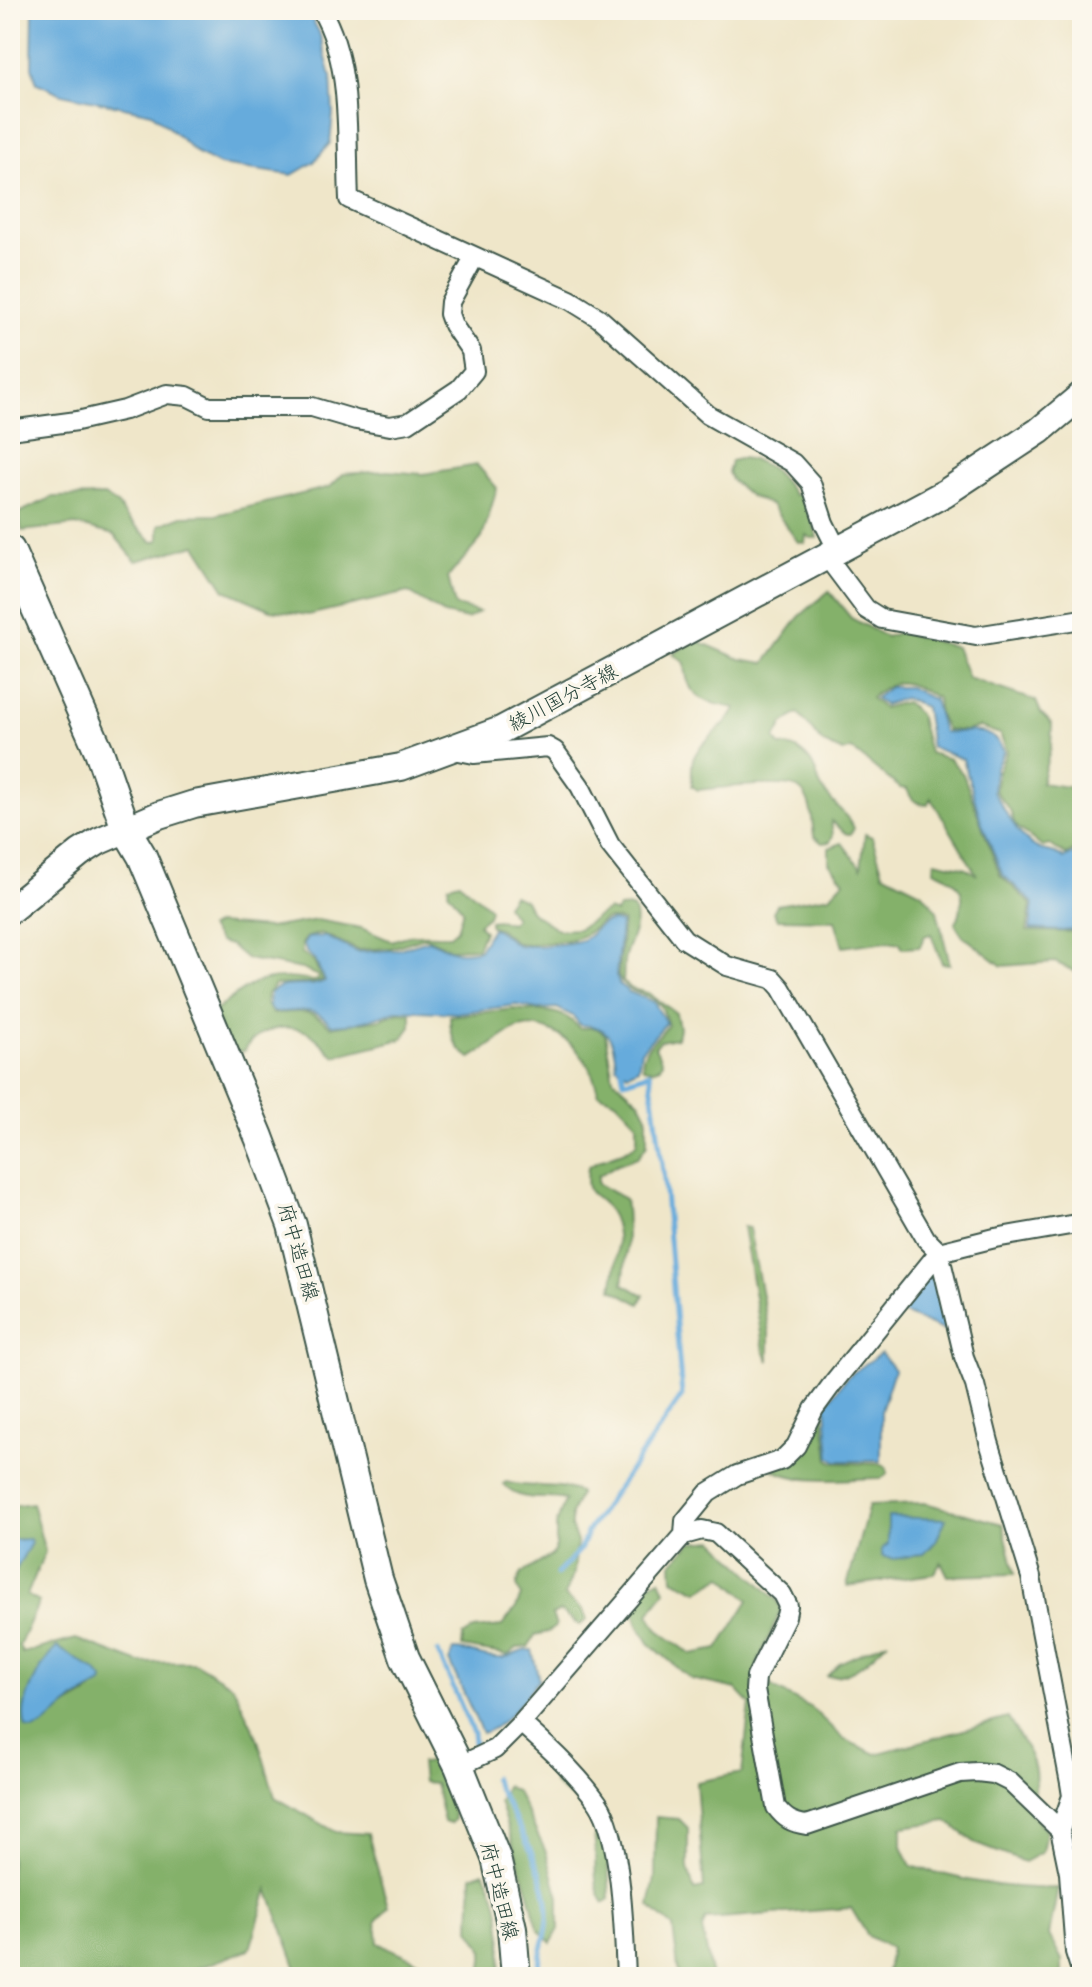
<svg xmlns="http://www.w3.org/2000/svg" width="1092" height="1987" viewBox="0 0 1092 1987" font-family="'Balsamiq Sans','Klee One',sans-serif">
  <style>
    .forest { fill: #84b16a; stroke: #52774f; stroke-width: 2; fill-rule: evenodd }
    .water { fill: #66abdc; stroke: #427488; stroke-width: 2 }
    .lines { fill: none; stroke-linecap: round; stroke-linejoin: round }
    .stream { stroke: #66abdc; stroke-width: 5 }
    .street-casing { stroke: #3e564a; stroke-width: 22 }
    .secondary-casing { stroke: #3e564a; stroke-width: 30 }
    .primary-casing { stroke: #3e564a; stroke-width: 32 }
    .street { stroke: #fff; stroke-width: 18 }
    .secondary { stroke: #fff; stroke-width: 26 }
    .primary { stroke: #fff; stroke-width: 28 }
    .labels { text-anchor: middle; stroke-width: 7; stroke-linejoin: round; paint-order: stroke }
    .street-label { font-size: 20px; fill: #1f3d34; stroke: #fbf7ec }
  </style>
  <rect width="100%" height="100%" fill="#fbf7ec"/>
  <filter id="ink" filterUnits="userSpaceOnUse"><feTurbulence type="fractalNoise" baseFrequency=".0125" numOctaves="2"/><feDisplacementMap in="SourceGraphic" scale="16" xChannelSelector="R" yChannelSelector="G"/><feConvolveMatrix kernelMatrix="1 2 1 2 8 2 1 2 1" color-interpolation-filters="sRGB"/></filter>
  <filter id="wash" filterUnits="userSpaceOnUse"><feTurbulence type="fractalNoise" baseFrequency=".006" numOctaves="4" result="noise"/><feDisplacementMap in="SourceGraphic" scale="32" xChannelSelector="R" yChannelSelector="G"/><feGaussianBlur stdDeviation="1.8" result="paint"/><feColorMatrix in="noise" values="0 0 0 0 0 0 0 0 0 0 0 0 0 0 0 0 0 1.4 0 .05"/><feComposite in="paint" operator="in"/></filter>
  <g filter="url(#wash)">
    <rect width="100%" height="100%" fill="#efe6c9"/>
    <path class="forest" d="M742,458c28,4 36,15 52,37h13l10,43h-7l-4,-3 -1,8 -7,-1 -27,-37 -21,-9 -19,-16 -3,-8 3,-11z
      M477,465l20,23 -15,50 -34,39 7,29 24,6 -12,7 -23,-5 -36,-22 -100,23 -37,-5 -46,-20 -29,-45 -60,16 -22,-26 -38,-10 -54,6 -4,-18 35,-16 51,-1 14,9 8,12 27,25 6,-2v-15l23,-9 34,-1 114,-28 13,-13 45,-3 35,3z
      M829,591l22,27 35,19 14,-5 56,15 12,31 68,23 5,12 11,11 -1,23 -10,36 41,6v57l-16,9 -16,-10 -8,2 -27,-22 -5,-15 -15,-19 3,-20 9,-20 -7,-17 -20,-7 -14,4 -20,-1 -7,-16 -2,-16c-28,-16 -40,-24 -66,0l12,10 22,-6 14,12 10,39 21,6 13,15 37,101 31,29 -4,27 55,1v43l-27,-13 -53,4 -40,-31 -7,-11c13,-29 10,-41 -21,-54l1,-9 31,7 11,7 -46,-77 -3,6c-12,0 -17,-4 -21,-15l-7,-1 -48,-39 -9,3 -20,-9 -25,-30 -15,11 -8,15 5,7c15,-2 30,11 35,24 3,6 3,13 7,18 9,15 24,24 32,40l-3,6h-4l-16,-13 2,14 -3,7 -8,1 -8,-7c-2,-15 -2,-38 -15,-47 -13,-9 -82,-1 -101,1l-6,-4c0,-8 -1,-20 1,-27 9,-21 34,-31 43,-51 -32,-6 -50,-9 -51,-45l-12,-9 23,-14 44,19 25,4 34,-46z
      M865,834l7,3 11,36 40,20 14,18 13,53 -8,-1 -11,-29 -7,2 -4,11 -18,1 -2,-5 -13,-2 -44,6 -8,-27 -58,-1 -4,-7 4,-7 53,-9 14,-15 -15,-18v-15l13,-5 19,25z
      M459,882l31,26 -2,8 -10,8 6,7 -7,17 -27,1 -25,-12 -34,11 -33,2 -37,-17 -16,5 -3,6v9l12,9 9,18 -6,3 -42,2 -8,9 -1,10 7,10c26,-3 39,-6 58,13l50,-8 18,-7 12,1v14l-9,12 -67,17c-9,-7 -19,-21 -30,-25 -24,-9 -50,0 -62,21l-15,-2 -15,-37c39,-32 49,-40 100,-32l4,-1 1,-4 -16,-7 -55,-10 -17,-14 -11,-3 -10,-14 8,-4 51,4 49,-8 44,8 30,13c28,-10 32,-5 59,-6l7,-6 6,-19 -15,-19 1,-6z
      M513,895l12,5 6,12 28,18 19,-1 30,-19 8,3 3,-5 13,-1c10,16 -3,33 -7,49 -2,8 -1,18 -2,26l9,7 16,4 28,20 3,15 -2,10 -17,3 -5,6 7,15 -2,5 -8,3 -9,-2c-4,-20 15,-28 25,-43 -2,-5 -4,-14 -7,-19 -11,-15 -34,-10 -43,-30l5,-55c-27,-8 -24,10 -44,16 -11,4 -52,10 -63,5 -11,-6 -13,-15 -26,-16v-5l9,-1 11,3 5,-5 -9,-13z
      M515,1009c26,4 45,-3 64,19h17l9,6 8,44 27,24 7,14v29l-9,12 -20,7 -20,12v8l27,15c4,29 2,56 -2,85l21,11 -4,9 -28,-15c4,-26 12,-57 -4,-80 -14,-20 -24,-8 -20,-42 15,-12 35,-11 49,-24v-20l-21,-22 -17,-7c-4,-10 -6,-21 -12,-30 -15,-26 -50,-49 -79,-31 -13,8 -24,18 -37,25 -16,-9 -21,-23 -21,-42z
      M743,1227l6,1 20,104v29l-5,-10z
      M823,1409l6,51 6,3 47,1 5,5v5l-6,4c-34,0 -76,8 -107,-8z
      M506,1482c24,8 50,-1 74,11l-9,21v13l6,15 -3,31 -9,23 18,14 4,10 -7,5 -20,-14 -8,4 4,11 -8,6 -13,3 -7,12 -11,1 -9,7 -46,-8 1,-11 11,-7 28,-3 14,-18 5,-12 -4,-11 4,-11 31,-19 4,-8v-22l9,-25c-21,-5 -46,4 -62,-16z
      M32,1503l13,49 -18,43 12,7 -20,44 3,7 54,-14 64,24 54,-1 39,24 24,51 18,60 61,35 32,2 20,73 -12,14 2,22 74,33 -152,1 -32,-88 -18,60 -76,28h-164v-397l21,-37 -12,-4 -9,1v-34zM57,1647l40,25 6,7c-9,15 -31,22 -45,33z
      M925,1503l78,21 12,50 -67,2 -7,-14 -8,12 -86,12 22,-81zM936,1541l-12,13 -13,1 -29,-6 6,-4z
      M714,1540l63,60 4,10 -24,54 16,24 37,19 35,33 31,14 132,-36c24,41 36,47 21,94l17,18 -4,22 -18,10 -47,-18 -30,-23 -45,6v19l9,20c52,14 94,24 147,22l-9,47 13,25v17h-176l5,-29 -23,-12 -17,-28 -145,11 -4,10 10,48h-33l-6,-50 -24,-21 6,-28 1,-61 23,2 9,9v40l6,22 10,-2 -8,-106 46,-9 8,-69 -14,-15 -45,-10 -42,-36 -12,-21 -3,-13 14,-24 12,-6 5,12 -16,23 9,16 33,24 27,-5 31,-49 -26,-24 -25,15 -25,-12 -1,-16 20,-21z
      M888,1641c-18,17 -35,37 -61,35l14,-14z
      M436,1761l11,4 7,54 -4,5 -6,-2 -9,-39 -12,-1 -2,-19z
      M557,1775h8l31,37 11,33 3,54 -6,4c-18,-24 1,-68 -19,-95 -6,-8 -22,-14 -31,-24z
      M506,1786l11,6 29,60 13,45v32l-8,14 -13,-14 -9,-36 -30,-91z
      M1076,1804l6,1v65l-3,1c-17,-19 -9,-44 -3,-67z
      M483,1871c19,25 22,75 16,106h-18l3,-27 -14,-21 2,-53z"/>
    <path class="water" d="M33,10h274l12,22 12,44 2,38 -3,29 -16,19 -22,13 -73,-10 -20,-10 -47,-42 -90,-19 -25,-11 -5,-16z
      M889,687h20l25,13 9,32c27,2 46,-9 61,19l-9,18 -2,23c13,17 25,48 46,57 10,4 12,0 25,9l18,-8v79l-21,2 -31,-2 3,-26 -31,-29 -22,-56 -17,-59 -32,-12 -6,-40 -21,-9 -20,7 -9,-7z
      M614,921l7,2 -5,53 4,9 9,7 25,10 12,21 -25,28 -3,17 -10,5 -12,-7c-2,-28 -8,-41 -36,-41l-7,-9 -16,-8 -20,1 -21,-4 -60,8 -57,-3 -43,13 -24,2c-20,-22 -33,-12 -59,-13l-4,-5 1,-14c17,-15 38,-2 55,-12l-10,-21 -9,-8 -2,-8 3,-6 17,-2 33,16 39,-2 32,-10c20,8 26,16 51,10l13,-22c11,2 15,13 26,17 11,3 53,-1 64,-5 15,-6 12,-18 32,-19z
      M932,1271l9,4 11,59 -52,-22z
      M881,1353l13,17 -13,41v50h-44l-7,-4 -4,-52 21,-28z
      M888,1517l58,2 -10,22 -12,13c-16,0 -25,9 -42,2v-7l6,-5z
      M30,1539l1,4 -21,37v-40z
      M57,1647l40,25 6,7 -1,5 -27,15 -32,27 -10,4 -7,-2c-9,-25 15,-64 31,-81z
      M454,1650c16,0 30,9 46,8 12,0 19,-9 32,-8l7,30c-15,17 -34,48 -57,53l-33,-72z"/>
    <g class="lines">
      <path class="stream" d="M557,1574l23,-24 7,-18 95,-136 -18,-217 -14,-106 -26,8 -3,-16
        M438,1652l35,81 1,10
        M493,1778c20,41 55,92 55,138 0,19 -10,37 -10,61"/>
    </g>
  </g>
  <g filter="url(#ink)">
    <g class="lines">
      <defs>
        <path id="street" d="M321,10c32,54 25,128 28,189l221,101 29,18 109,97 85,48 18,20 13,40 14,28
          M10,430l67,-9 48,-11 42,-16 20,2 22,11h103l44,13 34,6 18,-3 51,-34 15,-18 -3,-20 -18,-26 -4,-11 1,-12 24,-44
          M827,557l39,52 16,10 94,17 106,-17
          M454,750l20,4 74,-7 7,4 25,35 30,59 74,94 43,27 46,13 8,9 145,251 13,13 25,105 11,28 14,57 42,135 39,206 2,13 -12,34
          M684,1535l1,-14 23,-28 29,-18 45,-15 14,-14 18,-37 19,-26 106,-131 56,-14 87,-15
          M521,1723c27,24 56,50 77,80 24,35 26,130 28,174
          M459,1766l36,-17 26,-26 163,-188 18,-5 14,3 66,61 6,12 -2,10 -30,61 -1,13 21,117c9,12 16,16 31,18l153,-52 17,-1 17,2 16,8 50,48 9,43 6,79 7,22"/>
        <path id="secondary" d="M10,910l70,-57 19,-12 60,-26 35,-11 207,-37 100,-37 444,-237 94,-62 43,-36"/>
        <path id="primary" d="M10,550l89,201 27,78 16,27 117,281 33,88 86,354 27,79 54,108 37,92 16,70 4,49"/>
      </defs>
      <use href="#street" class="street-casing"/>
      <use href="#secondary" class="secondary-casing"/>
      <use href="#primary" class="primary-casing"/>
      <use href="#street" class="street"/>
      <use href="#secondary" class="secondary"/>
      <use href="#primary" class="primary"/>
    </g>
  </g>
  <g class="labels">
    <g class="street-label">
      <text transform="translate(563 697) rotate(-28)" y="7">綾川国分寺線</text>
      <text transform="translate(299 1252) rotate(74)" y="7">府中造田線</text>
      <text transform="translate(500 1891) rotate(76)" y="7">府中造田線</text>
    </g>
  </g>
  <rect width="1092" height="1987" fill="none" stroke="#fbf7ec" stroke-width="40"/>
</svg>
